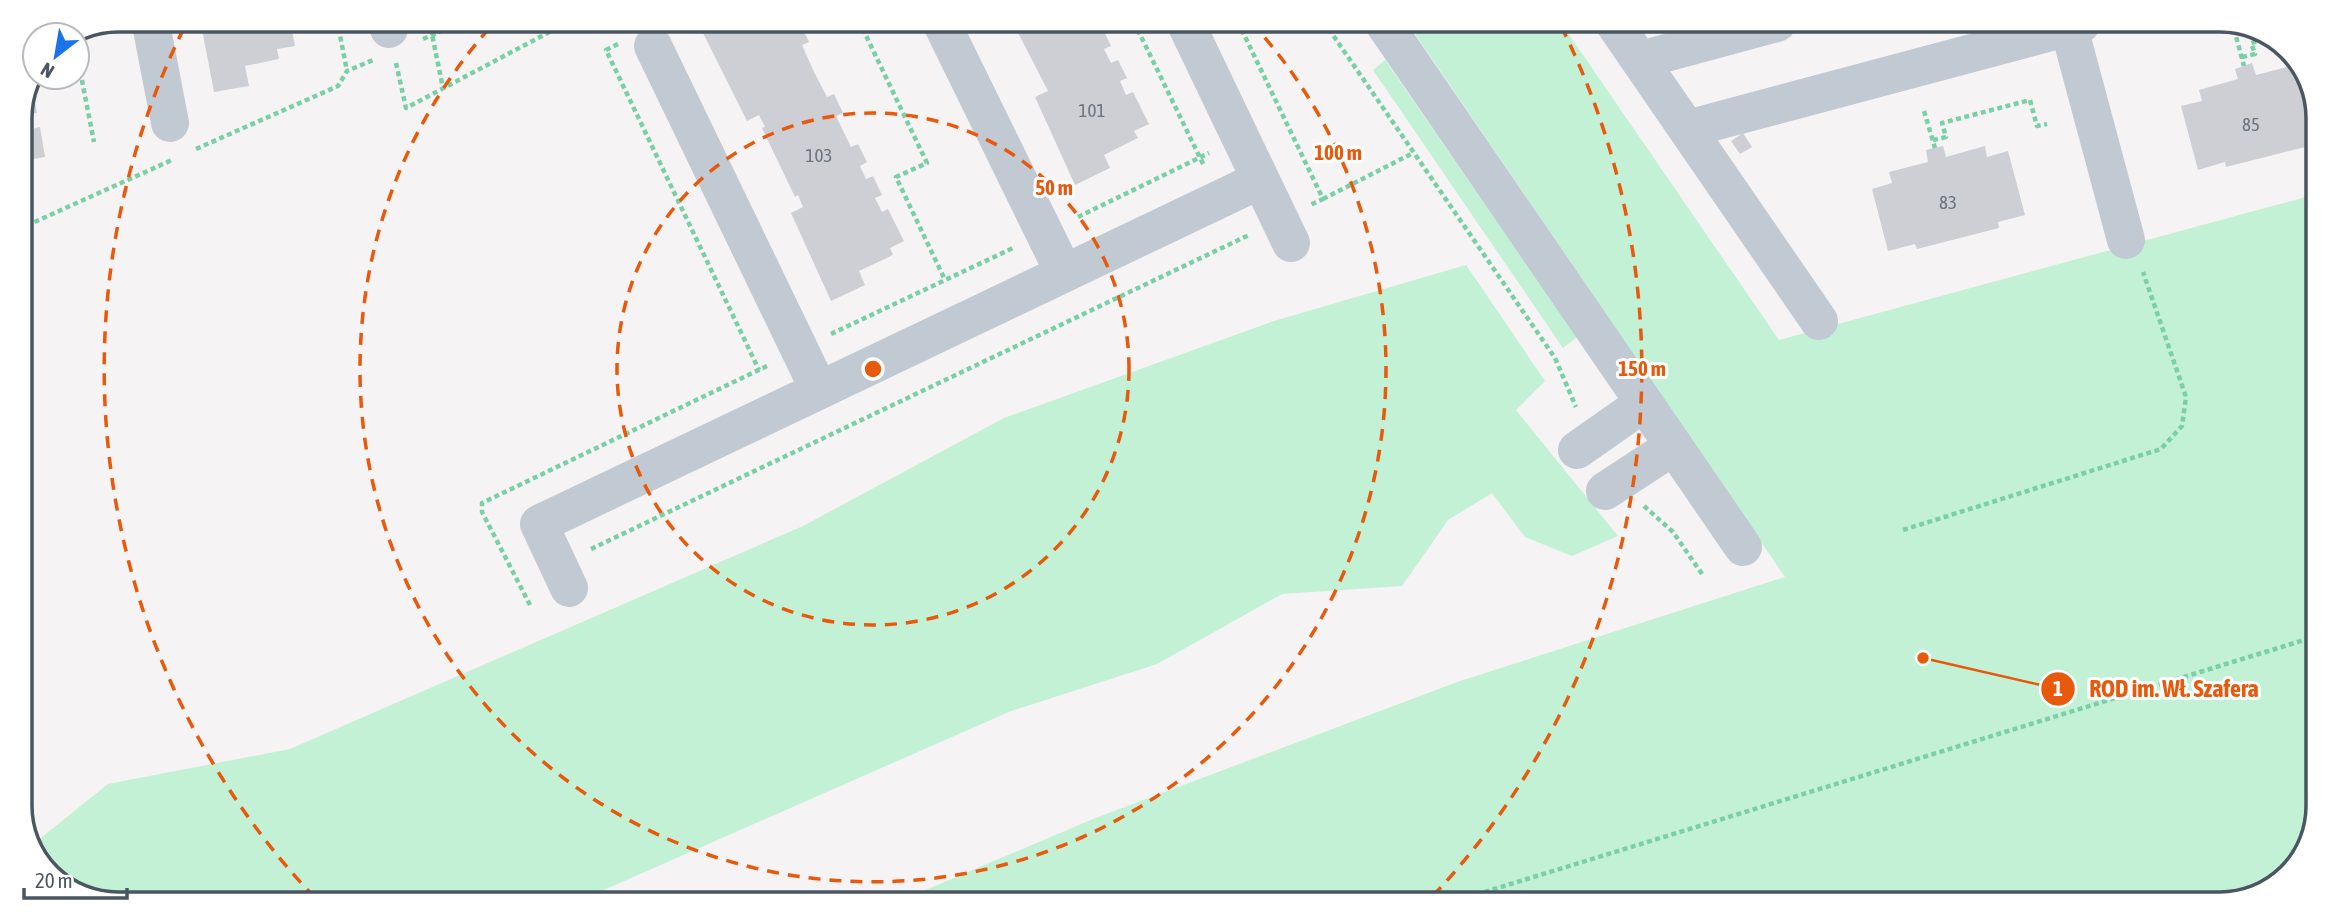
<svg xmlns="http://www.w3.org/2000/svg" width="2337" height="923" viewBox="0 0 2337 923" font-family="'Asap Condensed',sans-serif">
  <style>
    .green { fill: #c3f1d5 }
    .building { fill: #cdcfd5 }
    .lines { fill: none; stroke-linecap: round; stroke-linejoin: round }
    .path { stroke: #7ad0a6; stroke-width: 4.5; stroke-dasharray: 5 3.5; stroke-linecap: butt }
    .minor { stroke: #c1cad2; stroke-width: 38 }
    .ring { fill: none; stroke: #e8590c; stroke-width: 3.5; stroke-dasharray: 12 9 }
    .labels { text-anchor: middle; stroke-width: 6; stroke-linejoin: round; paint-order: stroke }
    .number-label { font-size: 19px; fill: #6b747e }
    .rim { fill: none; stroke: #4a5661; stroke-width: 3.5 }
    .centre { fill: #e8590c; stroke: #fff; stroke-width: 3.5 }
    .ring-label { font-size: 21px; text-anchor: middle; font-weight: bold; fill: #e8590c; stroke: #fff; stroke-width: 6; stroke-linejoin: round; paint-order: stroke }
    .leader { fill: none; stroke: #e8590c; stroke-width: 2.5 }
    .callout-dot { fill: #e8590c; stroke: #fff; stroke-width: 2.5 }
    .mark-label { font-size: 21px; text-anchor: middle; font-weight: bold; fill: #fff }
    .callout-label { font-size: 24px; text-anchor: middle; font-weight: bold; fill: #e8590c; stroke: #fff; stroke-width: 6; stroke-linejoin: round; paint-order: stroke }
  </style>
  <rect width="100%" height="100%" fill="#f5f3f3"/>
  <path class="green" d="M1407,22l154,1 218,317 538,-146 -5,643 -33,47 -59,20 -1318,-4 191,-81 367,-138 325,-104z
    M1385,60l192,277 -14,11 -190,-278z
    M1466,265l79,116 -29,29 102,126 -46,20 -47,-19 -33,-44 -44,27 -46,66 -120,8 -125,70 -146,47 -430,189 -495,-2 -47,-33 -7,-20 76,-61 182,-35 513,-223 201,-108 270,-97z"/>
  <path class="building" d="M200,19l90,1 5,26 -18,3 2,10 -34,7 4,20 -35,6z
    M729,21h70l10,21 -7,3 12,27 13,25 7,-3 9,19 -7,3 15,31 7,-3 9,18 -7,4 6,13 7,-3 9,19 -7,3 7,14 6,-3 16,32 -14,7 3,7 -34,16 6,14 -34,16 -40,-88 12,-6 -5,-12 -3,2 -33,-69 3,-1 -6,-12 -12,6 -44,-88z
    M1012,21l79,1 4,8 7,-3 9,19 -7,3 7,14 7,-3 9,18 -7,3 6,14 7,-3 16,32 -15,7 4,7 -34,17 6,13 -35,17 -40,-88 13,-6z
    M1657,23h16l1,6 -14,4z
    M2252,63l4,12 39,-10 2,10 6,-2 15,38 -1,27 -9,2 1,6 -83,21 -1,-5 -27,8 -17,-64 21,-5 -3,-11 39,-11 -3,-10z
    M33,93l4,20 -8,1 3,15 8,-2 5,30 -18,3 2,10 -10,2v-61l8,-17z
    M1743,133l9,14 -12,7 -9,-13z
    M1943,146l3,11 39,-11 2,11 21,-6 17,64 -27,7 1,6 -82,21 -2,-5 -27,7 -16,-62 20,-6 -3,-11 39,-10 -2,-12z"/>
  <g class="lines">
    <path class="path" d="M337,20l10,51
      M429,20l14,68
      M859,21l68,142 -31,14 49,103
      M1134,22l70,144
      M1238,22l85,177 -13,6
      M1324,22l231,336 21,49
      M2234,29l10,37
      M423,39l44,-19
      M618,44l-12,6 153,320
      M77,55l17,87
      M2242,57l13,-3 -4,-11 19,-5
      M396,63l10,45 166,-88
      M1924,111l11,37
      M1933,140l13,-3 -4,-14 88,-23 7,26 10,-2
      M196,149l142,-63 9,-15 26,-11
      M1323,199l90,-46
      M1078,217l131,-64
      M19,229l153,-69
      M831,334l182,-86
      M1644,506l29,26 29,42
      M1903,530l258,-81 21,-23 4,-29 -43,-125
      M591,549l658,-314
      M530,605l-48,-93v-9l285,-137
      M1452,902l862,-265"/>
    <path class="minor" d="M150,19l20,104
      M387,20l2,9
      M1185,22l106,221
      M1383,22l360,525
      M1614,23l205,298
      M942,24l122,249
      M2068,24l58,216
      M653,46l166,344
      M1640,60l137,-37
      M1687,129l394,-105
      M1577,450l67,-47
      M1605,491l69,-45
      M569,588l-30,-64 721,-344"/>
  </g>
  <g class="ring">
    <circle cx="873" cy="369" r="256"/>
    <path d="M1251 22A513 513 0 1 1 495 22"/>
    <path d="M315 898A769 769 0 0 1 188 20M1561 26A769 769 0 0 1 1431 898"/>
  </g>
  <g class="labels">
    <g class="number-label">
      <text x="1092" y="117">101</text>
      <text x="2251" y="131">85</text>
      <text x="819" y="162">103</text>
      <text x="1948" y="209">83</text>
    </g>
  </g>
  <path d="M0 0H2337V923H0ZM118 32H2220A86 86 0 0 1 2306 118V806A86 86 0 0 1 2220 892H118A86 86 0 0 1 32 806V118A86 86 0 0 1 118 32Z" fill="#fff" fill-rule="evenodd"/>
  <path class="rim" d="M118 32H2220A86 86 0 0 1 2306 118V806A86 86 0 0 1 2220 892H118A86 86 0 0 1 32 806V118A86 86 0 0 1 118 32Z"/>
  <circle cx="873" cy="369" r="10" class="centre"/>
  <g class="ring-label">
    <text x="1338" y="160">100 m</text>
    <text x="1054" y="195">50 m</text>
    <text x="1642" y="376">150 m</text>
  </g>
  <path class="leader" d="M1923 658L2058 689"/>
  <g class="callout-dot">
    <circle cx="1923" cy="658" r="7"/>
    <circle cx="2058" cy="689" r="18"/>
  </g>
  <g class="mark-label">
    <text x="2058" y="696">1</text>
  </g>
  <g class="callout-label">
    <text x="2174" y="697">ROD im. Wł. Szafera</text>
  </g>
  <g transform="translate(56 56) rotate(211)"><circle r="33" fill="#ffffff" stroke="#b7bbc0" stroke-width="2"/>
  <path d="M0-5L12 26L0 18L-12 26Z" fill="#1a73e8"/>
  <text y="-10" font-size="19" font-weight="bold" text-anchor="middle" fill="#4a5661">N</text>
  </g>
  <path d="M24 888v10h103v-10" fill="none" stroke="#4a5661" stroke-width="3.5"/>
  <text x="35" y="888" font-size="21" fill="#4a5661" stroke="#ffffff" stroke-width="5" paint-order="stroke">20 m</text>
</svg>
